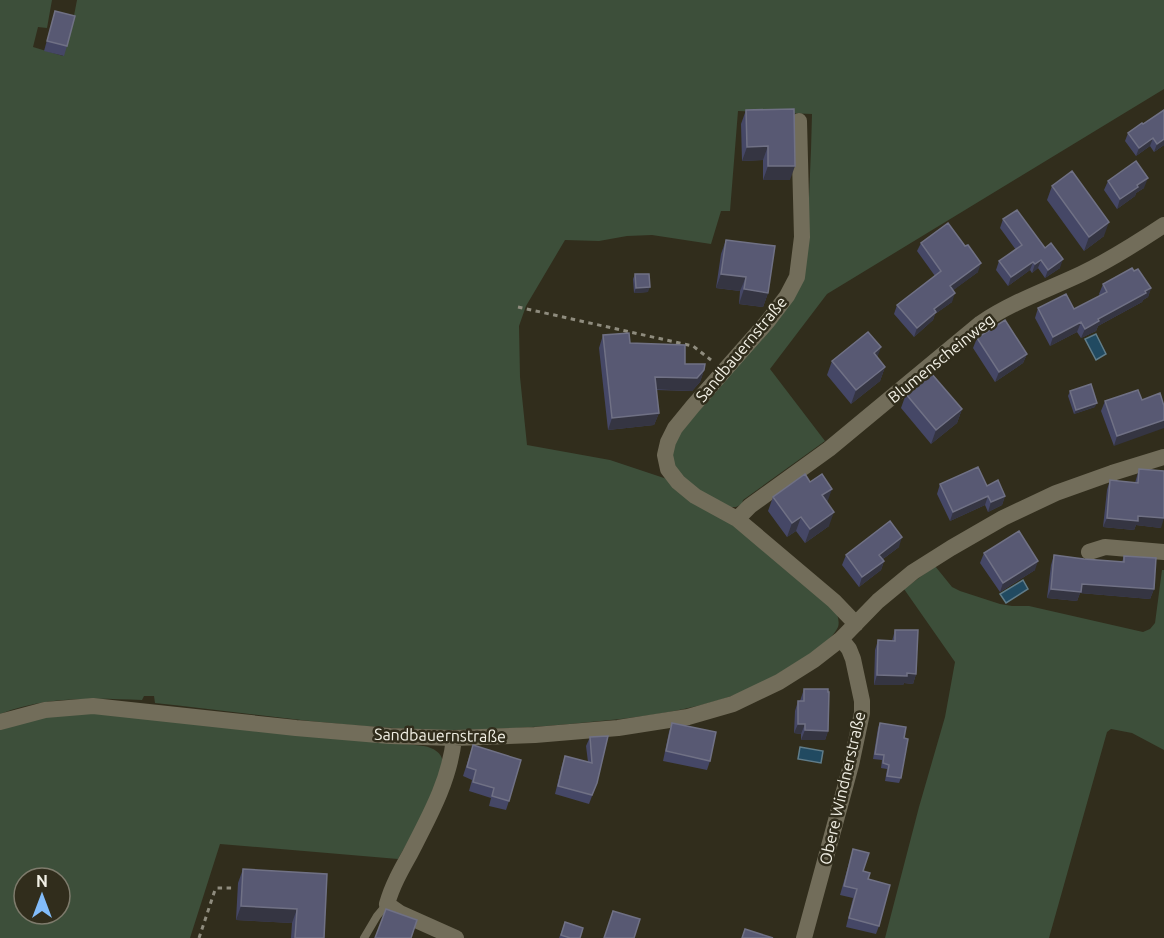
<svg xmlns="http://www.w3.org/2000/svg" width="1164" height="938" viewBox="0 0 1164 938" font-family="Ubuntu,sans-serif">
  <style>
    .green { fill: #3d4f3a; fill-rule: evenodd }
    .water { fill: #214a61; stroke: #607c89; stroke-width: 1.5 }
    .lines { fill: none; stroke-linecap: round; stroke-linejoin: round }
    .path { stroke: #8f8c7e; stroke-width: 3; stroke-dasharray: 4.5 4.5; stroke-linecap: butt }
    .lane { stroke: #726d5a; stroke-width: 8 }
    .street { stroke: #726d5a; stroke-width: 16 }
    .wall { fill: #454766 }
    .shaded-wall { fill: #353542 }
    .building { fill: #585973; stroke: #707185; stroke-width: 1.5 }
    .labels { text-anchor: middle; stroke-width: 5; stroke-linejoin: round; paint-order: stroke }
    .street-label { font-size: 16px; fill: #f2f0e5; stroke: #312d1c }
  </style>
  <rect width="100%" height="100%" fill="#312d1c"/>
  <path class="green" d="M0,0h52l-5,28 -9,-1 -5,20 30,9 9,-30 5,-26h1087v89l-337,205 -57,75 55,72 -82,59 -1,4 -6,3h-6l-29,-15 -18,-13 -12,-19 4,-23 110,-129 23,-87 3,-71 1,-36 -74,-3 -8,100h-9l-10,33 -59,-9 -25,1 -28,5 -34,-1 -39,66 -7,20 1,51 7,68 83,15 60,20 66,45 99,84c2,5 5,12 3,18 -5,12 -30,29 -41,35 -15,9 -31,20 -47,27 -51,21 -105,28 -160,33 -60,6 -121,10 -181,7 -85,-4 -169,-17 -254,-26l-1,-7h-10l-2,4c-49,-2 -96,-4 -142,14z
    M935,566l17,21 8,4 40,13 12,2h17l114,26 7,-3 5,-6 7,-53h2v180l-32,-17 -21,-4 -4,3 -58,206h-164l34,-131 26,-90 10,-55 -51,-73z
    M98,713l326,33c9,2 18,6 19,17 2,21 -34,76 -45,96l-178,-15 -30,94h-190v-208l45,-14zM24,878h36v36h-36z"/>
  <path class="water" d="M1096,334l10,20 -10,6 -11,-21z
    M1023,580l5,9 -22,14 -6,-9z
    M800,747l23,4 -2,12 -23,-4z"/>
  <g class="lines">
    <path class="path" d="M518,307l175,39 18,14
      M199,938l16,-48 2,-2h18"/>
    <path class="lane" d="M364,938l13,-22 10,-12"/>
    <path class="street" d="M799,121l3,116 -5,40 -10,19 -19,25 -75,85 -18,22 -7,14 -3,13 3,14 10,13 17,14 42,23 97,82 22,23
      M737,519l13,-13 79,-57 152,-126c31,-21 66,-33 100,-49 29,-14 56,-31 83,-49
      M1089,552l16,-5 59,5
      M0,722l45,-12 48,-4 203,22 94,8 64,2 81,-3 83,-7 70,-11 45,-13 46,-22 35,-22 27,-21 37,-38 35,-29 38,-24 52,-30 53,-25 56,-20 52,-16
      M454,738c-4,42 -25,79 -44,116 -9,16 -18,32 -23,50l13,9 56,25
      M804,938l47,-173 11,-52v-12l-9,-42 -4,-10 -8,-10"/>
  </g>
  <path class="wall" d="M55,11l12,35 -3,10 -20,-5z
    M746,110l44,70h-27v-20l-21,1 -1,-37z
    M1164,110v35l-10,7 -4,-6 -14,10 -11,-15 3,-8 15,-9z
    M1108,181l36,7 -8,5 -1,3 -18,13 -13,-19z
    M1052,186l52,50 -20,15 -37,-51z
    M1003,219l42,29 15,20 -15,10 -7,-10 -6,5 -2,-3 -22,16 -12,-16 3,-9 17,-11 -16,-22z
    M726,240l42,53 -5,14 -24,-3 1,-13 -24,-3 5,-34z
    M921,243l57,29 -25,18 -1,12 -17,12 -2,6 -19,17 -20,-23 3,-9 38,-29 -18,-25z
    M1134,271l17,17 -3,9 -5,3 -1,2 -44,24 -2,5 -15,7 -4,-6 -27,14 -15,-28 3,-10 36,1 26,-13 -1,-2 4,-10z
    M635,274l13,18 -14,1 -1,-14z
    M603,335l27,8 55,21 19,6 -4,12 -8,9 -36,-1 3,23 -5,12 -46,5 -9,-82z
    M977,338l50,16 -4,9 -28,19 -22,-34z
    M832,361l53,6 -5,14 -29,23 -24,-29z
    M1070,391l25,16 -21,7 -6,-18z
    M906,394l56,15 -5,14 -26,21 -30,-36z
    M1142,400l-28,46 -13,-35 4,-10z
    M1139,469l22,59 -25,-3 -2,5 -31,-3 4,-37 3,-10 25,3z
    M940,484l47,2 18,10 -3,9 -14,7 -3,-7 -35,16 -13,-27z
    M773,497l54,5 2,24 -24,17 -9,-12 -9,6 -19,-26z
    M899,547l-16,12 1,2 -3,9 -22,17 -17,-22 4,-10z
    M984,553l51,17 -35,22 -20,-29z
    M1054,555l30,4 38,3 2,-6 30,33 -4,10 -70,-6 -3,8 -30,-3 4,-33z
    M895,630l21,44 -3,10 -9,-1 -1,2h-29l1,-35 3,-10 14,1z
    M804,689l24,42 -3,9h-24v-6l-7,-1 1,-22 3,-10h2z
    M672,723l38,38 -3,9 -44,-9 6,-29z
    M880,723l24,15 -3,40 -2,5 -14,-2 2,-12 -6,-1 1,-8 -9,-1 5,-31z
    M590,737l7,46 -8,21 -34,-10 7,-29 3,-9 23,6 -2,-16z
    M473,745l36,56 -3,9 -17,-4 2,-8 -22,-7 3,-11 -9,-4z
    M853,849l10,22 5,8 11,47 -3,8 -30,-7 7,-29 -13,-3z
    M243,869l84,5 -3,64h-33l1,-15 -56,-3 2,-37z
    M565,922l15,16h-21z"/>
  <path class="shaded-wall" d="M1153,138l-3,8 -14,10 3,-8z
    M1164,139v6l-10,7 3,-8z
    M768,146l-5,14 -21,1 5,-14z
    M768,166h27l-5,14h-27z
    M1148,178l-4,10 -8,5 -1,3 -18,13 3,-10 17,-14z
    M1109,222l-5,14 -20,15 5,-14z
    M1063,259l-3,9 -15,10 3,-8z
    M1041,260l-3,8 -6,5 3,-9z
    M1033,262l-3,8 -22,16 3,-9z
    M981,263l-3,9 -31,23 3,-9z
    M721,274l25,3 -6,14 -24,-3z
    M650,287l-2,5 -14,1 2,-5z
    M1151,288l-3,9 -5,3 -1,2 -44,24 -2,5 -15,7 4,-9 13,-10z
    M744,289l24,4 -5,14 -24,-3z
    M955,293l-3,9 -17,12 -2,6 -19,17 3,-9 17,-19z
    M1081,322l-4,10 -27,14 3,-9z
    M881,347l-5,14 -2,-8z
    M1027,354l-4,9 -28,19 4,-10z
    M885,367l-5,14 -29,23 5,-14z
    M704,370l-4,12 -8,9 -42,-2 5,-12z
    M1097,403l-2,4 -21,7 2,-4z
    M962,409l-5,14 -26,21 5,-14z
    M659,413l-5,12 -46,5 4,-12z
    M1164,420v8l-50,18 3,-10z
    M832,489l-5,14 -5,-8z
    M988,496l-3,9 -35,16 3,-9z
    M1005,496l-3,9 -14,7 3,-10z
    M834,512l-5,14 -24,17 5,-14z
    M1138,516l26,2 -3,10 -25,-3 -2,5 -31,-3 4,-9z
    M801,517l-5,14 -9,6 5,-14z
    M902,537l-3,10 -23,17 3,-9z
    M884,561l-3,9 -22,17 3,-10z
    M1038,561l-3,9 -35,22 3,-9z
    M1082,584l72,5 -4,10 -70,-6 -3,8 -30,-3 4,-9z
    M907,673l9,1 -3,10 -9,-1 -1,2h-29l3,-10z
    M798,724h7l-4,10 -7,-1z
    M805,730l23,1 -3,9h-24z
    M241,906l56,3 -5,14 -56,-3z"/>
  <path class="building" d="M55,11l20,5 -8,30 -20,-5z
    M794,109l1,57h-27v-20l-21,1 -1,-37z
    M1164,110v29l-7,5 -4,-6 -14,10 -11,-15 14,-10 1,1z
    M1136,161l12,17 -11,7 1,2 -18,12 -12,-18z
    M1072,171l37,51 -20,15 -37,-51z
    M1017,210l28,38 6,-5 12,16 -15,11 -7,-10 -6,4 -2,-2 -22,15 -12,-16 23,-16 -19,-26z
    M948,223l17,23 3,-1 13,18 -31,23 5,7 -21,16 2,3 -19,16 -20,-23 44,-34 -20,-28z
    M726,240l49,6 -7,47 -24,-4 2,-12 -25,-3z
    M1132,268l2,3 4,-2 13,19 -6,3 1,2 -48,26 1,2 -14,8 -4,-7 -28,15 -15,-29 28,-14 8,15 33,-17 -4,-8z
    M635,274h14l1,13 -14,1z
    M1005,320l22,34 -28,18 -22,-34z
    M868,332l13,15 -7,6 11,14 -29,23 -24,-29z
    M629,333l1,10 55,2v19h20l-1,6 -7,8 -42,-1 4,36 -47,5 -9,-83z
    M931,373l31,36 -26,21 -30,-36z
    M1091,384l6,19 -21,7 -6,-19z
    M1138,390l4,10 18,-7 4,13v14l-47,16 -12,-35z
    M978,467l9,19 11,-6 7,16 -14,6 -3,-6 -35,16 -13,-28z
    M1139,469l25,2v47l-26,-2v5l-31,-3 3,-38 28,3z
    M805,474l5,8 12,-8 10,15 -10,6 12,17 -24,17 -9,-12 -9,6 -19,-26z
    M890,521l12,16 -23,18 5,6 -22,16 -16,-22z
    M1019,531l19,30 -35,22 -19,-30z
    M1054,555l30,4 40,3v-6l32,2 -2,31 -72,-5 -1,8 -30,-3z
    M895,630h23l-2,44 -9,-1v3l-30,-1 1,-35 17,1z
    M804,689h24v3h1l-1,39 -23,-1v-6h-7v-23h6z
    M672,723l44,9 -6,29 -44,-10z
    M880,723l26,4 -2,11 4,1 -7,39 -14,-2 2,-11 -6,-2 1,-8 -9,-1z
    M608,736l-11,47 -5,12 -34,-9 7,-30 27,7 -2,-26z
    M473,745l48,15 -12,41 -17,-5 2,-8 -21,-6 3,-12 -9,-3z
    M853,849l16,4 -6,18 7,2 -2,6 22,6 -11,41 -30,-8 8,-29 -13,-3z
    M243,869l84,5 -3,64h-29l2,-29 -56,-3z
    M386,909l31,11 -6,18h-36z
    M613,911l27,8 -6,19h-30z
    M565,922l18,6 -3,10h-10l-9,-3z
    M745,929l28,9h-31z"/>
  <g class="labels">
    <g class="street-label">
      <text transform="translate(741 349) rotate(-50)" y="6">Sandbauernstraße</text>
      <text transform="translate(941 358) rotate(-39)" y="6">Blumenscheinweg</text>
      <text transform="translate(440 735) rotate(1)" y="6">Sandbauernstraße</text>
      <text transform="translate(842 788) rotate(-77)" y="6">Obere Windnerstraße</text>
    </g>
  </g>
  <g transform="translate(42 896)"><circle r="28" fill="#312d1c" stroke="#7e7b6c" stroke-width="1.5"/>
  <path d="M0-4.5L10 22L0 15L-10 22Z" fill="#82bcfa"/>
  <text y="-9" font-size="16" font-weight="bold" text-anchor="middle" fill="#f2f0e5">N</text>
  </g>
</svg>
